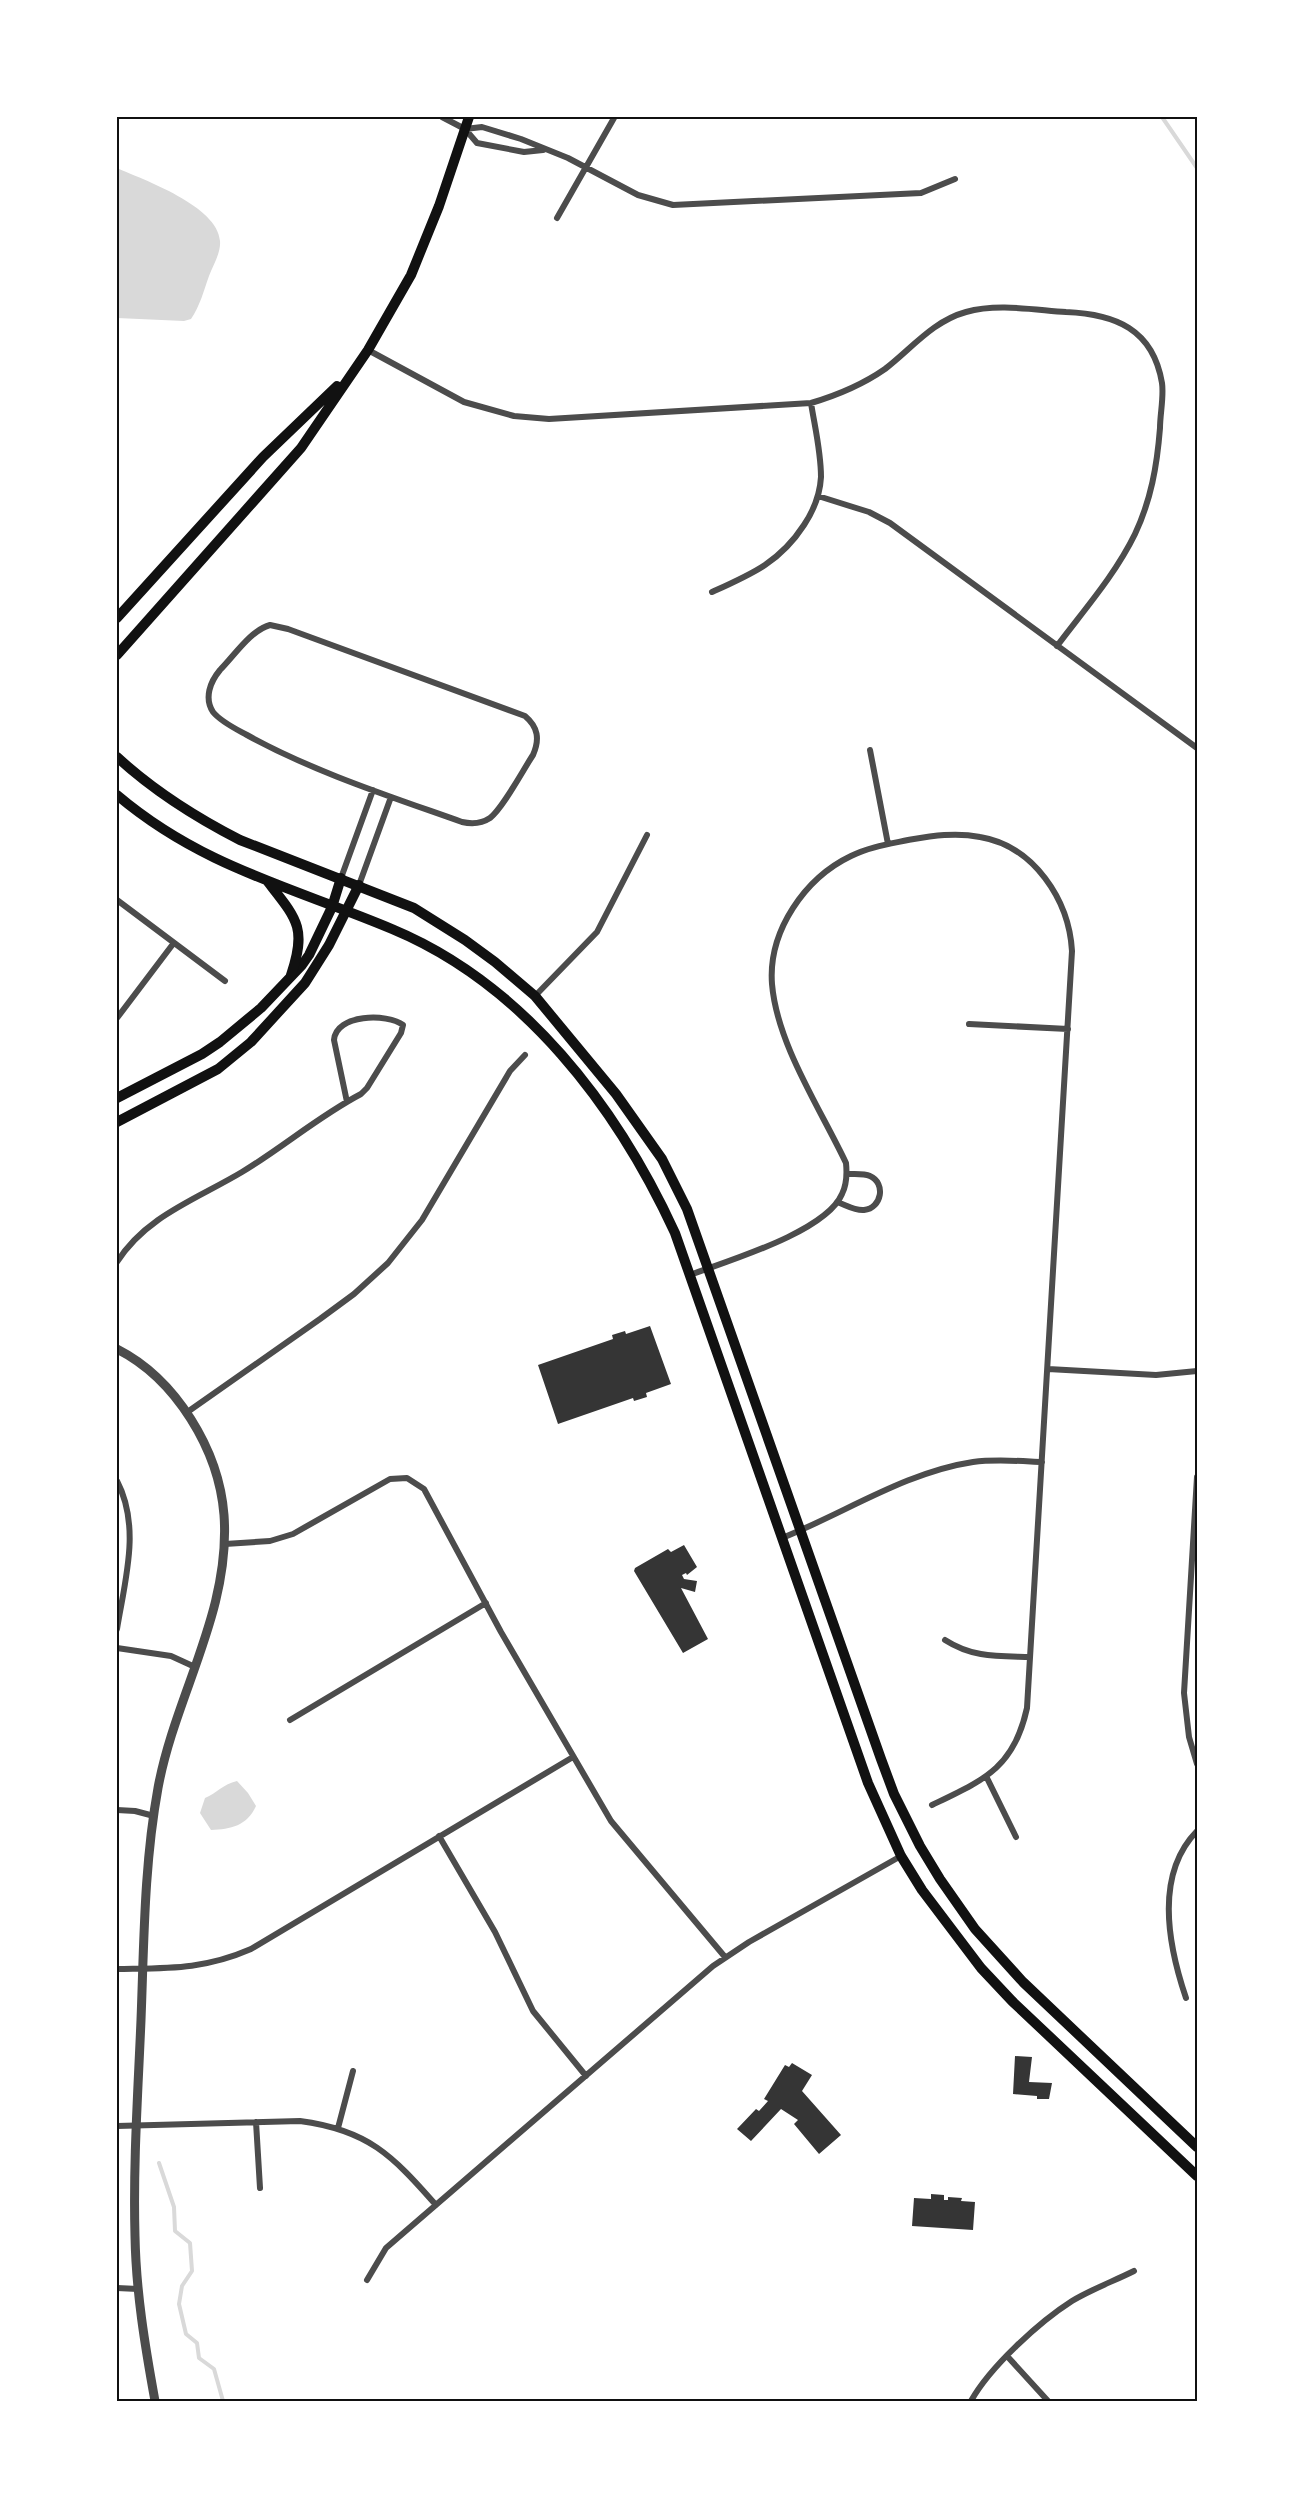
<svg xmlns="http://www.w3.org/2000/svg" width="1314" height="2518" viewBox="0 0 1314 2518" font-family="Figtree,sans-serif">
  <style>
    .water { fill: #d9d9d9 }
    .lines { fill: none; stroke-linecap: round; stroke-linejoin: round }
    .stream { stroke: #d9d9d9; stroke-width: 4 }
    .building { fill: #353535 }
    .minor { stroke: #4c4c4c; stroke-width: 6 }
    .tertiary { stroke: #4c4c4c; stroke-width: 9 }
    .secondary { stroke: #111; stroke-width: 10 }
    .primary { stroke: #111; stroke-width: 10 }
    .neatline { fill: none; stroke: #111; stroke-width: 2 }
  </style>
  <rect width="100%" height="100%" fill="#fff"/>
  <path class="water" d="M117,168c27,12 101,38 103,73 1,12 -7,24 -11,35 -5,14 -9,30 -18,43l-7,2 -67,-3z
    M237,1781l11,12 8,13c-9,20 -25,23 -45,24l-11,-17 5,-15c12,-5 18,-14 32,-17z"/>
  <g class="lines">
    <path class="stream" d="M1162,117l35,51
      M159,2163l15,44 1,24 15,12 2,28 -10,15 -3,18 7,30 11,9 2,15 15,11 9,32"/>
  </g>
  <path class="building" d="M650,1326l21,58 -25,9 1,4 -13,4 -1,-3 -75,26 -20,-59 75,-26 -1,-4 13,-4 1,3z
    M684,1545l13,22 -10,8 -1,-2 -4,2 2,4 13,2 -2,11 -14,-4 27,51 -25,14 -49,-82 1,-3 33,-19 3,3z
    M1015,2056l17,1 -3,25 23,1 -3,16h-12v-3l-24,-2z
    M792,2063l20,12 -10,16 39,44 -22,19 -25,-30 4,-4 -17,-11 -30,32 -14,-12 19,-20 3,2 9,-10 -4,-2 21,-34 4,2z
    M931,2194l13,1v5h4v-3l14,1 -1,3 14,1 -2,28 -61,-4 2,-28 17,1z"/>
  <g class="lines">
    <path class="minor" d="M442,117l23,12 12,14 47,9 19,-2
      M465,129l17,-2 39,12 47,19 70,37 35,10 248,-12 34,-14
      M557,218l57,-100
      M368,350l96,52 50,14 35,3 262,-16c27,-8 51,-18 74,-34 26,-20 48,-48 81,-57 31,-9 69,-2 100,0 49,2 87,17 96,71 2,14 -2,31 -2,45 -3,38 -9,72 -25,106 -20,41 -51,76 -78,112
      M818,496l51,16 21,11 307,225
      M712,592c40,-18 68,-30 92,-67 10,-15 16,-31 17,-48 0,-25 -6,-49 -10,-74
      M270,625l18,4 237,87c13,11 15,23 8,39 -10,15 -30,53 -43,63 -9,6 -19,6 -28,4 -73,-26 -148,-50 -215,-87 -11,-6 -26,-13 -34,-23 -9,-14 -3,-30 7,-42 14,-14 31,-40 50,-45z
      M870,750l18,94
      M341,878l32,-88
      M359,885l32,-88
      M117,900l108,81
      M535,996l62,-64 50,-97
      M117,1018l56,-74
      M969,1024l99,5
      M837,1202c9,3 18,9 27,8 18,-2 22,-27 6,-34 -6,-3 -16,-2 -23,-2
      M117,1262c29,-46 80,-63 125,-90 40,-24 77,-56 119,-78l6,-6 34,-55 2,-8c-16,-12 -67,-11 -69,15l13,62
      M690,1275c37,-14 136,-43 152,-81 5,-10 5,-21 4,-31 -26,-55 -69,-119 -74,-179 -4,-53 33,-106 79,-128 18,-9 38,-12 57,-16 24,-4 47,-8 72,-3 54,9 89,63 92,114l-45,757c-13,60 -43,72 -95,97
      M1048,1369l108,6 41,-4
      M186,1413l134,-94 34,-25 34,-31 34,-43 88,-149 15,-16
      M1197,1477l-13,216 5,44 8,27
      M117,1481c24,46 8,99 0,148
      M782,1538c63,-25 124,-66 191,-76 23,-3 46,-1 69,0
      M225,1544l45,-3 23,-7 97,-55 17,-1 17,11 77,143 110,189 114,136
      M945,1640c28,18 53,16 85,17
      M117,1648l54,8 24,11
      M290,1720l196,-117
      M987,1778l29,59
      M117,1810l18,1 19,5
      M439,1836l56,96 38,79 53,65
      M117,1969c50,-1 86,1 134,-20l322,-192
      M1186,1998c-18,-53 -32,-123 11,-167
      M256,2122l4,66
      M117,2126l183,-5c68,9 92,34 136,84
      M338,2128l15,-57
      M367,2280l19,-32 327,-282 36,-24 152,-86
      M117,2288l21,1
      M1007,2356l41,45
      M971,2401c19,-34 68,-79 101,-100 20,-12 42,-20 62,-30"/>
    <path class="tertiary" d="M117,1349c59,30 102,101 107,166 7,97 -49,180 -66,273 -14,77 -14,154 -17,232 -3,72 -8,144 -6,216 1,56 10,110 20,165"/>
    <path class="secondary" d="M117,618l146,-161 74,-71
      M117,655l184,-207 67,-98 43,-75 28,-69 30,-89
      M117,1098l85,-44 18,-12 41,-34 41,-43 7,-10 23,-48 9,-29
      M117,1122l101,-53 33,-27 54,-59 24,-38 30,-60"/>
    <path class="primary" d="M117,757c37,34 78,60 123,83l174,68 51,32 30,22 40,34 81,98 46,65 25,50 194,550 13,35 26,52 20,33 35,50 48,53 174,165
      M117,795c85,72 175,92 275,134 132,55 225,178 283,304l193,550 33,73 21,34 59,78 31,33 185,175
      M268,882c29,37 39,46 23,93"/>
  </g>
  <rect width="1314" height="2518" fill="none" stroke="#ffffff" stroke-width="237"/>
  <rect x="118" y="118" width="1078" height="2282" class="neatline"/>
</svg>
